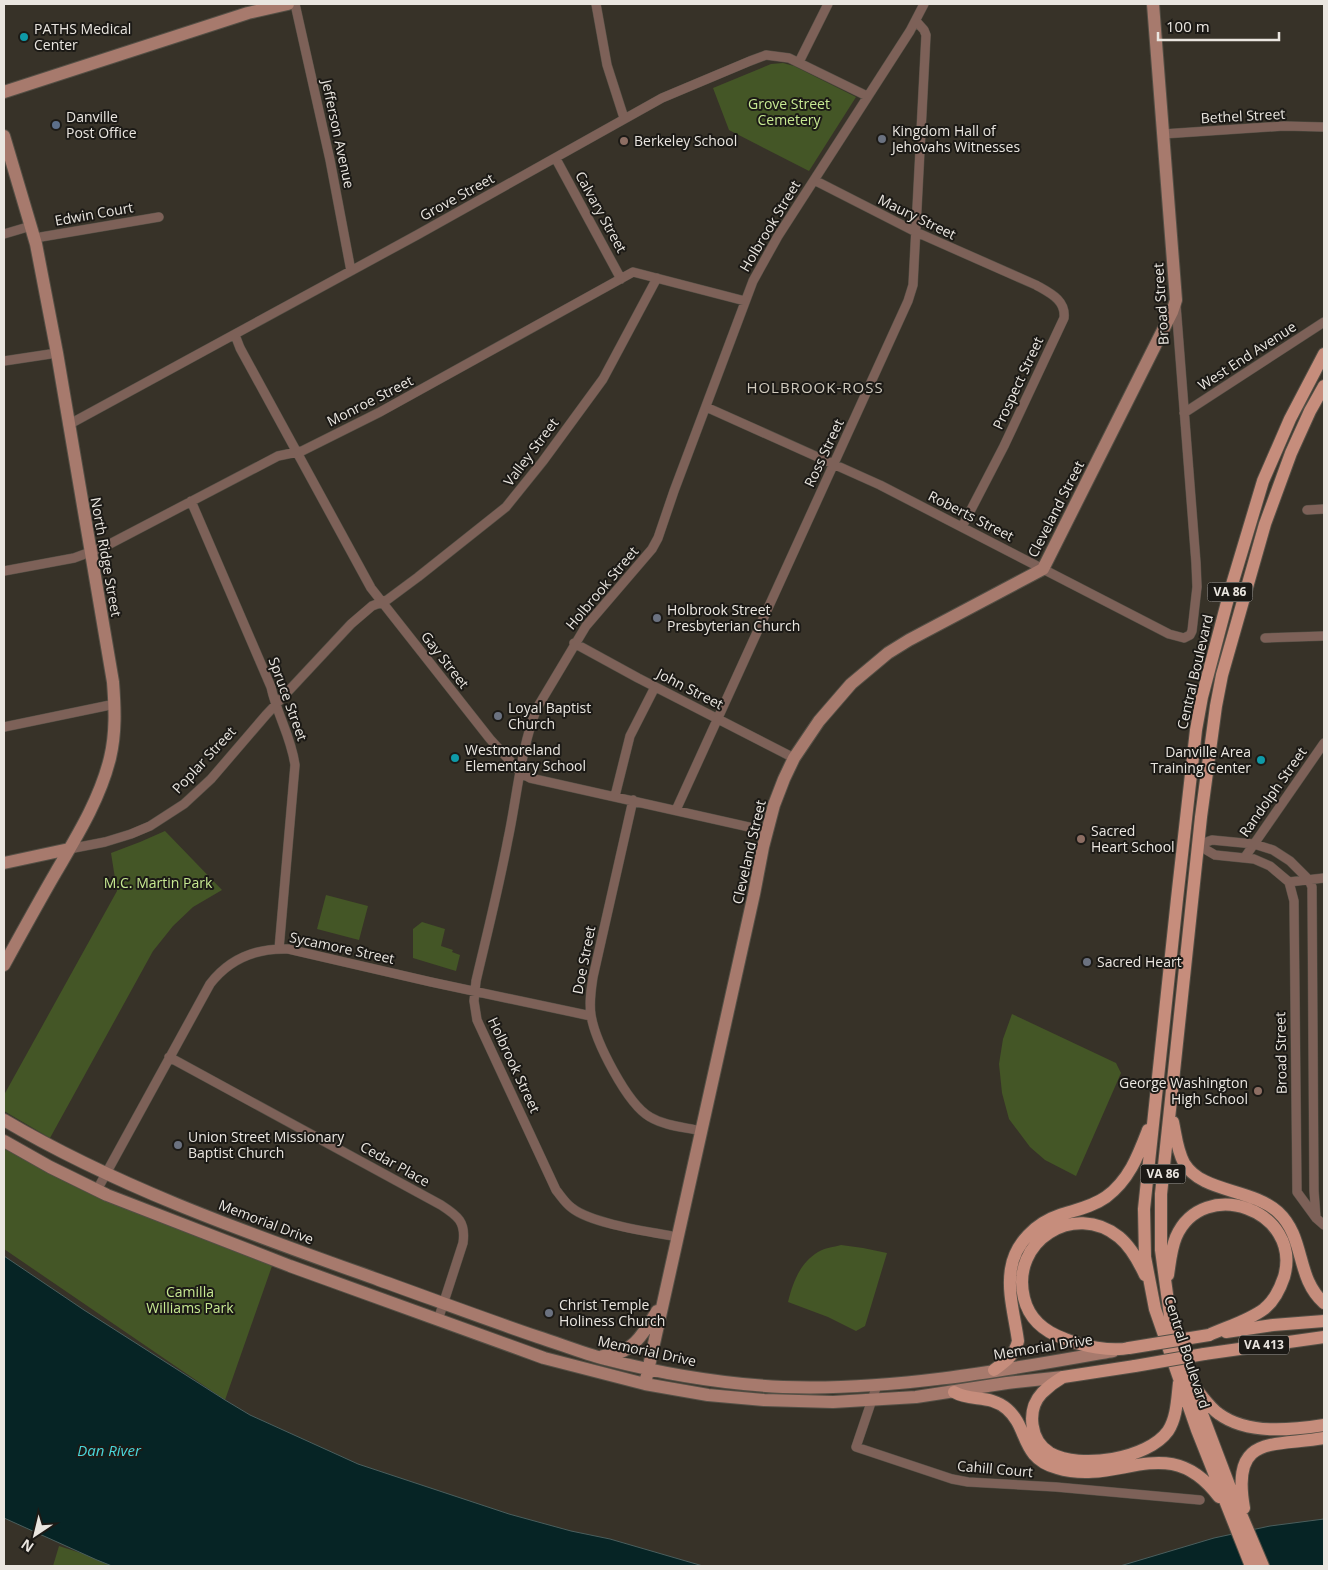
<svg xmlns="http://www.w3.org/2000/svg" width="1328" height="1570" viewBox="0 0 1328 1570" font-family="'Open Sans',sans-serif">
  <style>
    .green { fill: #445626 }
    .water { fill: #062425; stroke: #4a5e5d }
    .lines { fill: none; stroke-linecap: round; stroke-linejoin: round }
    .street-casing { stroke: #544f45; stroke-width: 10 }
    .secondary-casing { stroke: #544f45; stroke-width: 14 }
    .primary-casing { stroke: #544f45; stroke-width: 14 }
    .street { stroke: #7d6158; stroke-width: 9 }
    .secondary { stroke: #a77a6d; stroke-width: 12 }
    .primary { stroke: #c68d7c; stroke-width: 12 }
    .primary-bridge-casing { stroke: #544f45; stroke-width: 14; stroke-linecap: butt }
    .primary-bridge { stroke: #c68d7c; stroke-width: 12 }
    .culture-dot { fill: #0f9aa8; stroke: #1c1a16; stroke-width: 2 }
    .service-dot { fill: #5c6f8a; stroke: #1c1a16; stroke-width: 2 }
    .worship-dot { fill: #6b7280; stroke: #1c1a16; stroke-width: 2 }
    .education-dot { fill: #8d6e63; stroke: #1c1a16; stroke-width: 2 }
    .labels { text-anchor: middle; stroke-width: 4; stroke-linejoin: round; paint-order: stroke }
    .shield { fill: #1c1a16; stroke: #aca9a3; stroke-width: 1 }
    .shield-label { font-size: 12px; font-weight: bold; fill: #eae6e0 }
    .poi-label { font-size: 14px; fill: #eae6e0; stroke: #1c1a16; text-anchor: start }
    .park-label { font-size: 14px; fill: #c7e992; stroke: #1c1a16 }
    .street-label { font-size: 14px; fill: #eae6e0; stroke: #1c1a16 }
    .neighbourhood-label { font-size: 15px; letter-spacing: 1px; fill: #cfc9bd; stroke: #1c1a16 }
    .water-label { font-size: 15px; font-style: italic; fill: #49d6da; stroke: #1c1a16 }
  </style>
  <rect width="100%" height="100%" fill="#373228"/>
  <path class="green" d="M783,63l11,3 62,31 -47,74 -80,-41 -16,-42 58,-24z
    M165,831l57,59 -29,17 -20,19 -20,25 -103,187 -46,-27v-16l113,-204 -6,-38 29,-11z
    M326,895l42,11 -9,34 -42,-11z
    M422,922l23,7 -4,17 12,4 -1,2 8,3 -4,16 -43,-13v-29z
    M1012,1014l104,49 5,10 -45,103 -31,-16 -15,-13 -21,-28 -7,-26 -3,-29 4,-25z
    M4,1147l268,119 -47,134 -221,-151z
    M841,1245l22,3 24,5 -22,73 -9,5 -28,-14 -40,-15c5,-20 12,-39 30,-50 6,-4 16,-5 23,-7z
    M59,1546l59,19 -1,1h-64z"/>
  <path class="water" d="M4,1256l80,54 141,90 25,15 108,49 151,50 62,17 39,8 93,27h-591l-15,-6 -93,-42z
    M1324,1519v47h-204l94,-28 56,-12z"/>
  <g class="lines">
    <defs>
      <path id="street" d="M295,4l35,156 21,111
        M596,4l11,61 17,53
        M799,62l29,-58
        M1163,134l121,-8 40,1
        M556,159l65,120
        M814,180l102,52 120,53c14,8 30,15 28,33l-60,128 -42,81
        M4,234l27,-8
        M35,238l124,-21
        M235,335l5,13 131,240 119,151 31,34 9,5 237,53
        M4,361l53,-8
        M706,407l174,78 289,149 15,4 6,-3 2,-4 5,-44 -1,-24 -20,-258
        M1184,413l140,-91
        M68,425l349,-190 245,-137 88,-37 16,-6 23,3 78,38
        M191,501l80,186c6,28 20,49 24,78l-16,184
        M1307,510l17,-1
        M4,571l70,-13 30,-11 174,-91 24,-5 78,-39 253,-140 112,29
        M1265,638l59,-2
        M574,643l64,35 156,80
        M4,727l111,-23
        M615,796l15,-60 25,-49
        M633,800l-40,177c-2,13 -4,25 -2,38 4,26 36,89 59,102 15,9 34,10 51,14
        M676,810l232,-509 5,-16 13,-250 -2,-5 -8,-9
        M69,849l36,-7 26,-8 19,-8 34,-22 27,-25 55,-64 85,-91 21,-18 15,-6 31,-23 88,-70 37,-46 60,-82 54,-101
        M1245,857l79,-114
        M1289,882l-19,-16 -16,-7 -39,-4 -17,-10 14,-5 42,4 19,6 17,11 19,19 3,7 2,304 2,27
        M1289,882l5,19 3,291 19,26 8,7
        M1289,882l35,-4
        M169,1057l272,148c17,11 25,17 22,38l-25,77
        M97,1190l113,-206c20,-26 47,-36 78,-35l143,33 160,34
        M678,1237c-27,-5 -86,-13 -106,-29 -7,-5 -11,-12 -16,-18l-79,-170 -3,-19 2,-20c11,-47 23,-94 32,-142 9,-42 13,-92 29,-131l49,-82 66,-77 6,-11 16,-47 79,-210 25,-45 132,-205 14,-27
        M877,1385l-21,62 96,32 16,3 88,5 144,13"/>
      <path id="secondary" d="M4,92l244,-79 40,-9
        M4,136l32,108 21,109 56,329c2,26 3,51 -3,76 -10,41 -33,78 -54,114 -18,31 -35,62 -52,93
        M4,863l65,-14
        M4,1120c117,69 247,114 375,160 53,19 106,39 159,57 22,7 44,16 67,22 58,15 118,25 178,28 110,4 223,-17 330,-36
        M4,1141l46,26 57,28 183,71 254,92 101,26 63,11 56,5 69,2 83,-5 91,-14 56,-6
        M603,1356c29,-1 41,-23 54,-45
        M645,1384l109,-490 9,-47 11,-42 10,-26 10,-21 25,-37 32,-37 37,-31 21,-13 134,-71 129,-257 4,-12 -23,-296"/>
      <path id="primary" d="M1173,1122c3,14 4,28 11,41 18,30 67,25 94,49 28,26 17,65 46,91
        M1168,1275c2,-13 3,-26 8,-38 27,-62 127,-27 108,40 -4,12 -10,24 -20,32 -16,12 -38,18 -55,26
        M1226,1332l47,-7 51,-4
        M1129,1348c-18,4 -47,-2 -64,-9 -20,-7 -36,-20 -41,-41 -14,-57 50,-97 95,-61 11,9 20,25 26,38
        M1204,1354l120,-17
        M1135,1366l-72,11c-7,4 -15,10 -21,16 -16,17 -12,48 8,60 30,17 98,6 118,-22 9,-14 9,-32 11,-48
        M994,1370c11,-8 21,-15 24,-29 -3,-23 -11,-49 -7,-72 4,-26 25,-46 49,-54 15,-5 32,-8 46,-18 23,-17 32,-41 42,-67
        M1196,1389c7,8 14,19 23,25 29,21 72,16 105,11
        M954,1392c17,10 36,2 53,17 22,19 13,49 50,59 63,19 111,-39 162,29
        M1244,1508c-13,-74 27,-61 80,-70
        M1251,1566l-54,-136 -42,-121 -10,-52 -1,-48 33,-310 19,-169 6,-33 28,-106 33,-110 27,-62 34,-65
        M1263,1566l-31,-73 -36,-95 -26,-82 -9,-66v-56l40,-377 15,-111 6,-31 43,-151 26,-71 19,-42 14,-25"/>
    </defs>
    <use href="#street" class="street-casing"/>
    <use href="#secondary" class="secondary-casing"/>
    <use href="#primary" class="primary-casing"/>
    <use href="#street" class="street"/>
    <use href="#secondary" class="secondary"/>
    <use href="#primary" class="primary"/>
    <defs>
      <path id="primary-bridge" d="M1129,1348l80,-13
        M1135,1366l69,-12"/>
    </defs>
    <use href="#primary-bridge" class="primary-bridge-casing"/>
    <use href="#primary-bridge" class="primary-bridge"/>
  </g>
  <g class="culture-dot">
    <circle cx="24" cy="37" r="5"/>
    <circle cx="455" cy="758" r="5"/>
    <circle cx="1261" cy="760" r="5"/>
  </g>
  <circle class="service-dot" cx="56" cy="125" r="5"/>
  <g class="worship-dot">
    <circle cx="882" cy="139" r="5"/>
    <circle cx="657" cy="618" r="5"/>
    <circle cx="498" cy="716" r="5"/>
    <circle cx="1087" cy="962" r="5"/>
    <circle cx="178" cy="1145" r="5"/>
    <circle cx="549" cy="1313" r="5"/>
  </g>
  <g class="education-dot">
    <circle cx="624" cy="141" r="5"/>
    <circle cx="1081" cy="839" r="5"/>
    <circle cx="1258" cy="1091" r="5"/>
  </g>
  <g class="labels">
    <g class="shield">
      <rect x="1207.5" y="582.5" width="45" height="19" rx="4"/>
      <rect x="1140.5" y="1164.5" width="45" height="19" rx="4"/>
      <rect x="1239" y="1335.5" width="50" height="19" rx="4"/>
    </g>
    <g class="shield-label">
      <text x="1230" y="596">VA 86</text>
      <text x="1163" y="1178">VA 86</text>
      <text x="1264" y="1349">VA 413</text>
    </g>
    <g class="poi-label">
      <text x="34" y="34">PATHS Medical<tspan x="34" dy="16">Center</tspan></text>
      <text x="66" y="122">Danville<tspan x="66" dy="16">Post Office</tspan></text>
      <text x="892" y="136">Kingdom Hall of<tspan x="892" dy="16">Jehovahs Witnesses</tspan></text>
      <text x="634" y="146">Berkeley School</text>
      <text x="667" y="615">Holbrook Street<tspan x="667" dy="16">Presbyterian Church</tspan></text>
      <text x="508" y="713">Loyal Baptist<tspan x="508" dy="16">Church</tspan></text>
      <text x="465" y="755">Westmoreland<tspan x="465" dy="16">Elementary School</tspan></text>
      <text x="1251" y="757" text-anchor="end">Danville Area<tspan x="1251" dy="16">Training Center</tspan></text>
      <text x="1091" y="836">Sacred<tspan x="1091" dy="16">Heart School</tspan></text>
      <text x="1097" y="967">Sacred Heart</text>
      <text x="1248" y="1088" text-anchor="end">George Washington<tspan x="1248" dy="16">High School</tspan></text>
      <text x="188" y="1142">Union Street Missionary<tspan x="188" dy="16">Baptist Church</tspan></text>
      <text x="559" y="1310">Christ Temple<tspan x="559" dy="16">Holiness Church</tspan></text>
    </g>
    <g class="park-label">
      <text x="789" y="109">Grove Street<tspan x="789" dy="16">Cemetery</tspan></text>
      <text x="158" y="888">M.C. Martin Park</text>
      <text x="190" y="1297">Camilla<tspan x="190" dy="16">Williams Park</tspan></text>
    </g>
    <g class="street-label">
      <text transform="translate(1243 116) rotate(-3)" y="5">Bethel Street</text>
      <text transform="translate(338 134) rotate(78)" y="5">Jefferson Avenue</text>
      <text transform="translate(457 197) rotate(-29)" y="5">Grove Street</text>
      <text transform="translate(601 212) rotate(61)" y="5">Calvary Street</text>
      <text transform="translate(94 214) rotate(-10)" y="5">Edwin Court</text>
      <text transform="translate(917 217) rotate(26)" y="5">Maury Street</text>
      <text transform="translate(770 226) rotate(-59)" y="5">Holbrook Street</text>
      <text transform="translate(1161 304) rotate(-94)" y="5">Broad Street</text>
      <text transform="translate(1247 356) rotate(-33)" y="5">West End Avenue</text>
      <text transform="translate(1018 383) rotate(-65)" y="5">Prospect Street</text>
      <text transform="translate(370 401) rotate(-27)" y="5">Monroe Street</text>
      <text transform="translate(531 452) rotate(-53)" y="5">Valley Street</text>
      <text transform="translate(824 453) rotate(-65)" y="5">Ross Street</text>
      <text transform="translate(1056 509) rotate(-63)" y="5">Cleveland Street</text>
      <text transform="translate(971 516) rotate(27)" y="5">Roberts Street</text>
      <text transform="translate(106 557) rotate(80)" y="5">North Ridge Street</text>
      <text transform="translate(602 588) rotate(-50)" y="5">Holbrook Street</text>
      <text transform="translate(445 660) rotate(52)" y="5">Gay Street</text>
      <text transform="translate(1195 672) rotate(-77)" y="5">Central Boulevard</text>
      <text transform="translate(690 689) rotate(27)" y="5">John Street</text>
      <text transform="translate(288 699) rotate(70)" y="5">Spruce Street</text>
      <text transform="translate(204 760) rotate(-47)" y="5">Poplar Street</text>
      <text transform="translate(1273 792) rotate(-55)" y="5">Randolph Street</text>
      <text transform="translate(749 852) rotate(-77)" y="5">Cleveland Street</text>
      <text transform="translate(342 948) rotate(12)" y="5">Sycamore Street</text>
      <text transform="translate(584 960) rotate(-79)" y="5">Doe Street</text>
      <text transform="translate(1281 1053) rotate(-91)" y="5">Broad Street</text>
      <text transform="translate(514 1065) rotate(65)" y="5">Holbrook Street</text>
      <text transform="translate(395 1164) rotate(29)" y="5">Cedar Place</text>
      <text transform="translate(266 1222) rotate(21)" y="5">Memorial Drive</text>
      <text transform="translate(1043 1347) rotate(-9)" y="5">Memorial Drive</text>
      <text transform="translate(647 1351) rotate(12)" y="5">Memorial Drive</text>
      <text transform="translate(1187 1352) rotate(72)" y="5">Central Boulevard</text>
      <text transform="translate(995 1469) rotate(5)" y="5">Cahill Court</text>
    </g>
    <g class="neighbourhood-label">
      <text x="815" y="393">HOLBROOK-ROSS</text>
    </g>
    <g class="water-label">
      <text x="109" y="1456">Dan River</text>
    </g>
  </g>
  <rect width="1328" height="1570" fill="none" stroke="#eae6e0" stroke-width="10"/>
  <g transform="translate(35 1535) rotate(215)" stroke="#1c1a16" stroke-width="4" paint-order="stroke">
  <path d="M0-4L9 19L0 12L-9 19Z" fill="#eae6e0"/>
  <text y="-8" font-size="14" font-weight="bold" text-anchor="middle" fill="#eae6e0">N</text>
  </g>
  <path d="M1158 32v8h121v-8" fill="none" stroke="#eae6e0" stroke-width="2.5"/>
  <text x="1166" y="32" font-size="15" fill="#eae6e0" stroke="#1c1a16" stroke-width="4" paint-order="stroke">100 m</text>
</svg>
